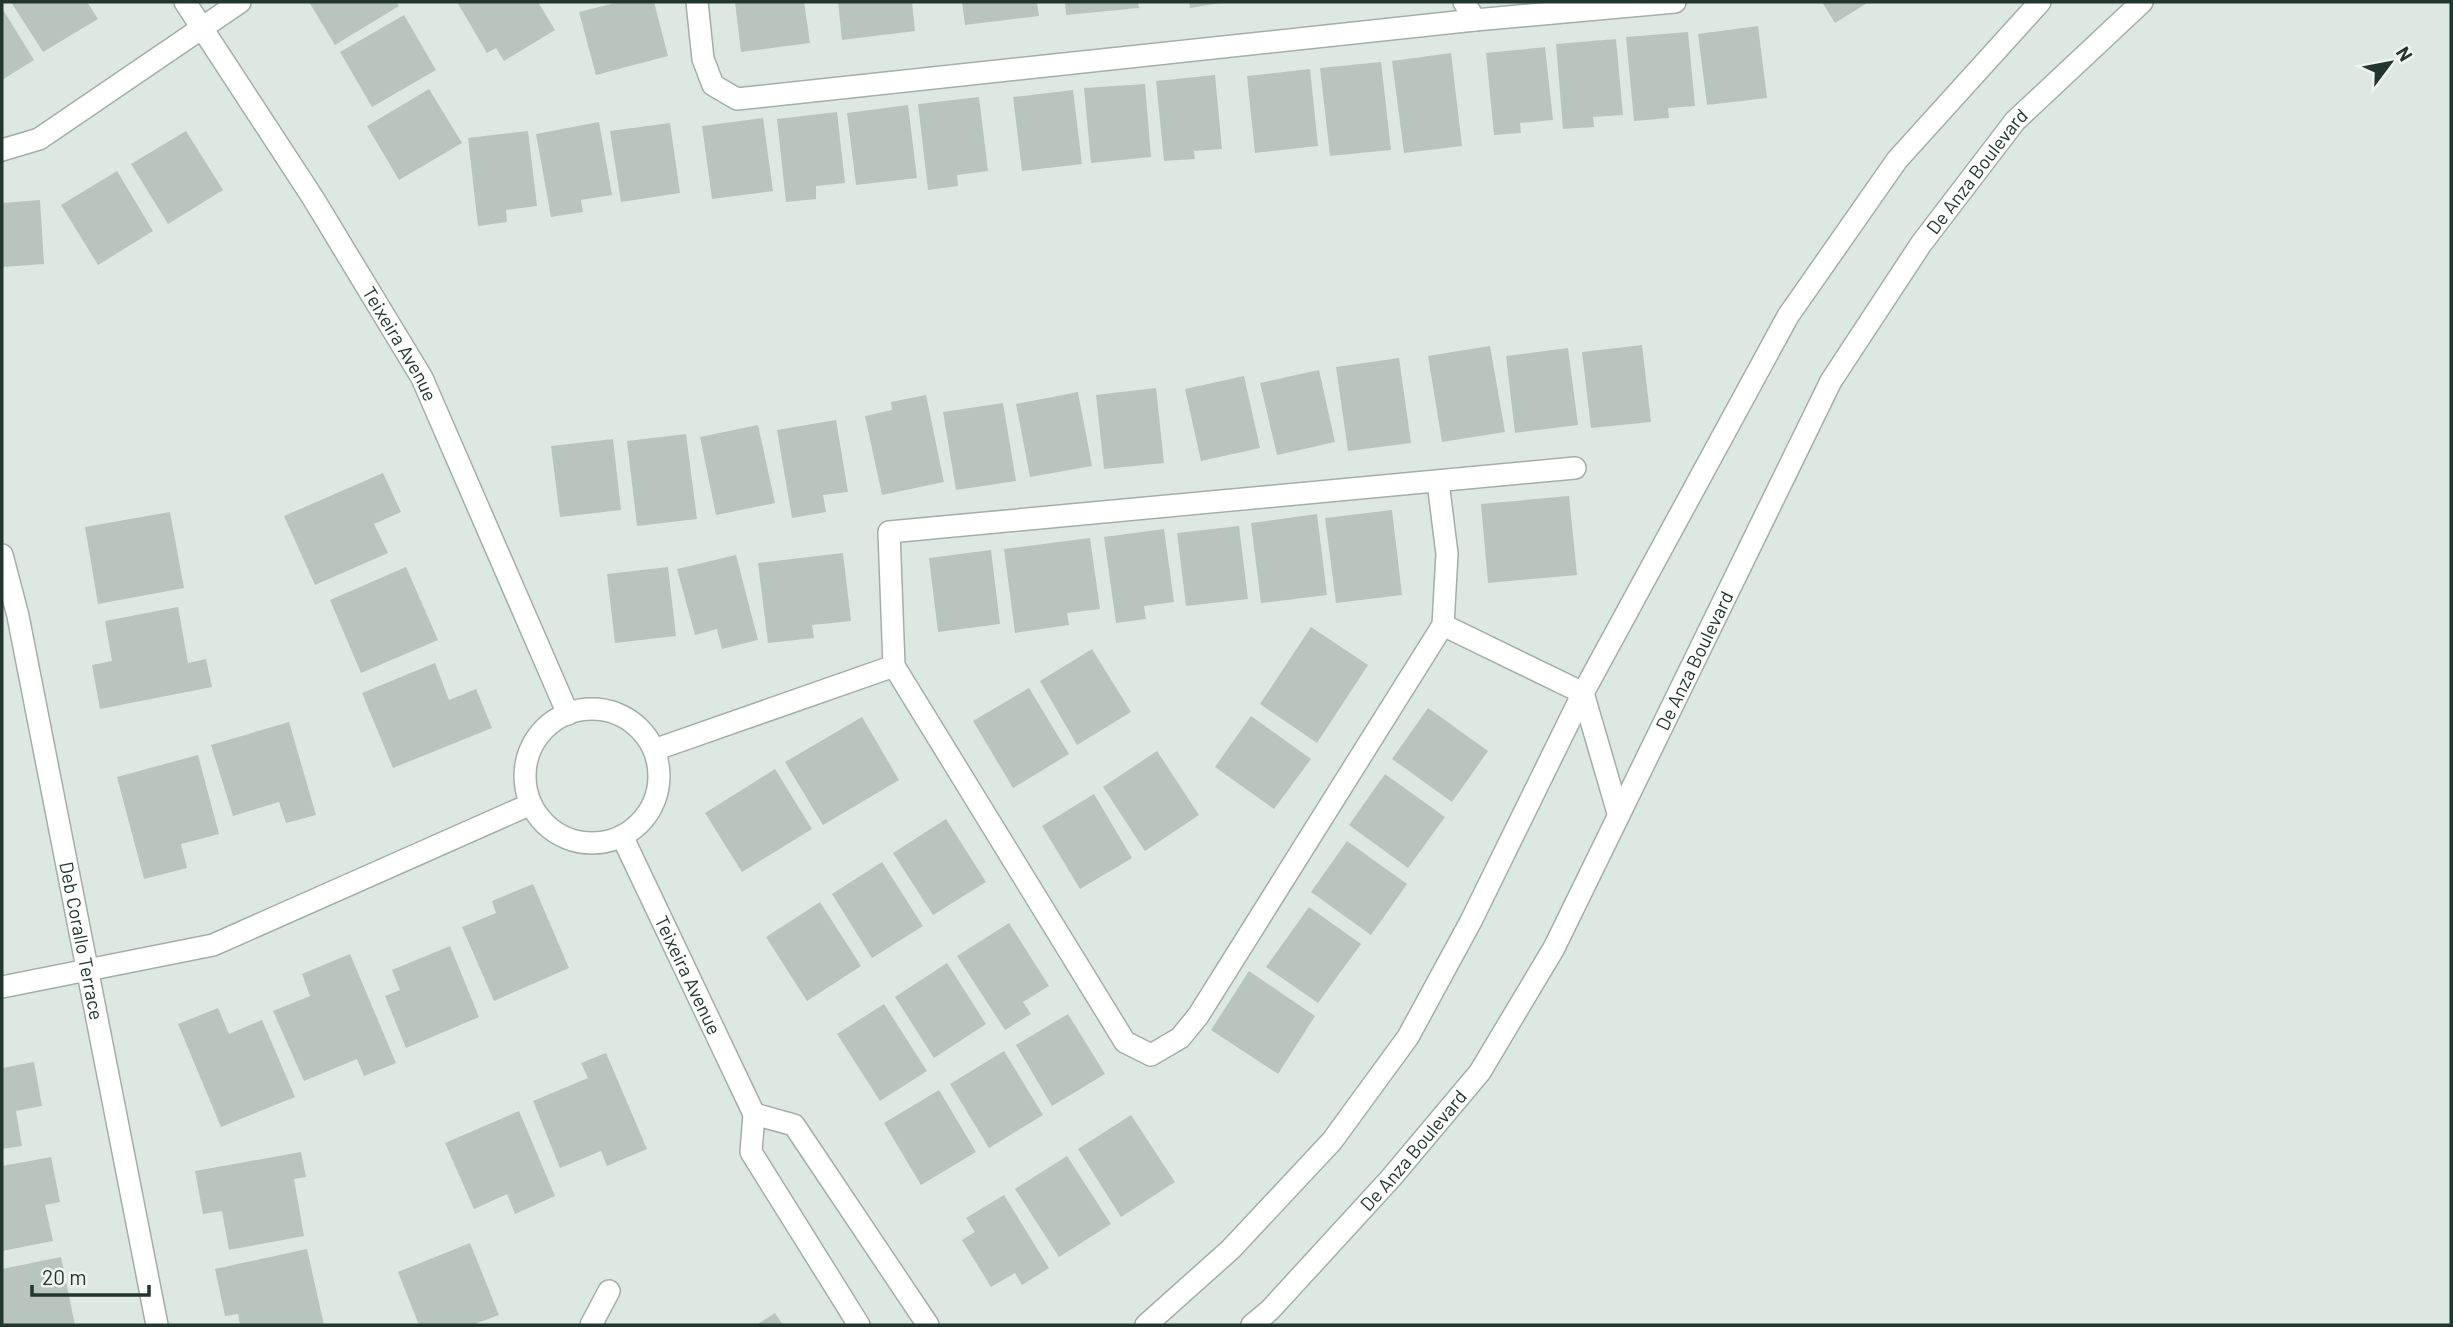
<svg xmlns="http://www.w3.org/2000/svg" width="2453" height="1327" viewBox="0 0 2453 1327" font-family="Barlow,sans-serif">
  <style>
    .building { fill: #b7c5be }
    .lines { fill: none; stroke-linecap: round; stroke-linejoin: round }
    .minor-casing { stroke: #a2afa9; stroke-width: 24 }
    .tertiary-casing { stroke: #a2afa9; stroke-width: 24 }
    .minor { stroke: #fff; stroke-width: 21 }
    .tertiary { stroke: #fff; stroke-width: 21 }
    .labels { text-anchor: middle; stroke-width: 5; stroke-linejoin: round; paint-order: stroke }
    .street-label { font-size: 19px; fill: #21362e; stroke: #eef5f1 }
  </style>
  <rect width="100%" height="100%" fill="#dee8e3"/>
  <path class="building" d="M11,2h76l11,17 -55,33z
    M309,2h87l3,4 -64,39z
    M457,2h81l17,28 -51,31 -8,-13 -9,5z
    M619,2h35l14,54 -72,19 -17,-63z
    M735,2h69l6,41 -69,9z
    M838,2h74l3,29 -73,9z
    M962,2h75l2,14 -74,9z
    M1065,2h73l1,6 -73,7z
    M1189,2h31v1l-30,5z
    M1822,2h47l-34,21z
    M2,8l32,52 -32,20z
    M404,15l32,55 -64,37 -32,-55z
    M1758,26l9,72 -60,7 -9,-71z
    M1688,32l7,74 -27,2 1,10 -35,3 -8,-84z
    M1616,39l7,76 -30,2 1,10 -31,2 -7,-85z
    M1545,47l8,73 -33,3 1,10 -27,2 -8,-82z
    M1451,53l11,93 -58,7 -12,-92z
    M1381,62l10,88 -61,6 -10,-88z
    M1310,69l8,77 -63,7 -8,-77z
    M1215,75l7,74 -28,2 1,8 -31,2 -8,-80z
    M1145,84l6,73 -60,6 -7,-75z
    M429,89l33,54 -63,37 -32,-54z
    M1073,90l9,74 -60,7 -9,-74z
    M979,97l9,74 -31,4 1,11 -30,4 -10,-86z
    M908,105l9,73 -61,7 -9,-72z
    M837,112l8,71 -29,3v13l-30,3 -9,-83z
    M763,118l10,73 -61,8 -10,-73z
    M599,122l13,73 -31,5 2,12 -32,5 -15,-83z
    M670,123l10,70 -59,9 -11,-71z
    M186,131l37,59 -55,34 -37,-60z
    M528,131l9,75 -31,4 1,12 -29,4 -10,-88z
    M117,171l36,60 -55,34 -37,-60z
    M40,200l4,64 -42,3v-64z
    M1642,345l9,77 -60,6 -9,-76z
    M1490,346l15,86 -63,10 -14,-86z
    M1568,348l10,77 -63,8 -9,-77z
    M1399,358l12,85 -63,8 -12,-84z
    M1319,370l16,72 -58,13 -17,-72z
    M1244,376l16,72 -59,13 -16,-72z
    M1156,388l8,75 -60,6 -8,-74z
    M1078,392l14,74 -62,11 -14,-73z
    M926,395l18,87 -62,13 -17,-79 27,-6 -1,-8z
    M1003,403l13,78 -60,9 -13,-78z
    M836,420l12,72 -25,3 3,17 -34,6 -15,-88z
    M758,425l17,78 -59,12 -16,-78z
    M686,434l11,85 -60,7 -10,-85z
    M613,439l8,71 -61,7 -9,-71z
    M383,473l18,39 -27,12 14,29 -73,32 -31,-69z
    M1569,496l8,79 -89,8 -7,-79z
    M1392,510l10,85 -66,8 -11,-85z
    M170,512l14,76 -86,16 -13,-77z
    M1317,514l10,81 -66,8 -10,-80z
    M1239,526l9,73 -62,7 -9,-73z
    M1164,529l10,73 -30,4 2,13 -30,4 -12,-86z
    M1090,538l10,71 -33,4 2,12 -54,8 -11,-84z
    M991,550l9,74 -62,8 -9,-74z
    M843,553l8,68 -39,4 2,13 -46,5 -10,-80z
    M736,555l22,85 -36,9 -5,-20 -22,6 -18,-66z
    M406,567l32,73 -77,33 -31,-73z
    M668,567l8,69 -61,7 -8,-69z
    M178,607l10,56 18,-4 6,28 -112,22 -8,-44 20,-4 -7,-40z
    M1311,627l57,38 -51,78 -57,-39z
    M1092,649l39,63 -54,33 -37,-64z
    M435,663l14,37 27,-11 16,39 -99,40 -31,-75z
    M1029,688l40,66 -56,34 -40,-67z
    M1428,708l60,43 -36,51 -60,-43z
    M1251,716l60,43 -37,50 -59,-42z
    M862,717l37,63 -76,45 -38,-63z
    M289,722l27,93 -30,8 -7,-21 -46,14 -22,-71z
    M1157,751l42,64 -54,36 -42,-64z
    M198,755l21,79 -38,10 6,24 -43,11 -27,-102z
    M775,769l37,60 -70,43 -37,-59z
    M1385,774l60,43 -37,51 -59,-43z
    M1094,794l38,64 -52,31 -38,-63z
    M946,819l40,63 -53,33 -40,-62z
    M1347,841l60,43 -36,51 -60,-43z
    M882,862l41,64 -51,32 -40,-64z
    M533,884l36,84 -75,33 -32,-74 34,-14 -4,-12z
    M820,902l41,64 -54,35 -41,-64z
    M1309,907l52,37 -43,59 -52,-36z
    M1009,923l40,63 -26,16 8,12 -26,16 -48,-74z
    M450,946l29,71 -73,31 -21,-52 15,-6 -8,-20z
    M350,954l46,109 -32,13 -7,-17 -53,22 -31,-70 37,-15 -8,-22z
    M947,963l39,61 -52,34 -39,-61z
    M1249,971l66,45 -37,58 -67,-44z
    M884,1004l43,67 -47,30 -43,-67z
    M218,1008l11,26 33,-14 33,77 -74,30 -43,-103z
    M1068,1014l37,60 -53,32 -36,-61z
    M1004,1051l39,64 -54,33 -39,-64z
    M606,1053l41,96 -40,17 -6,-15 -41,17 -27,-67 55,-23 -7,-15z
    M34,1062l8,44 -26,5 6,35 -20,3v-81z
    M939,1090l37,62 -55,33 -37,-62z
    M519,1111l36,85 -40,18 -8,-20 -33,15 -29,-66z
    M1131,1115l44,67 -54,35 -43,-68z
    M301,1152l5,25 -12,2 10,57 -75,14 -7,-39 -19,3 -8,-43z
    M1067,1156l44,68 -52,33 -44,-68z
    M51,1157l9,45 -15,3 8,36 -51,10v-85z
    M1004,1195l45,73 -27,17 -7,-12 -24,14 -29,-47 13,-8 -9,-14z
    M470,1243l29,72 -27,10h-53l-21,-53z
    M307,1249l17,76h-84l-2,-11 -13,2 -10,-47z
    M61,1257l14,68h-73v-56z
    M775,1313l8,12h-27z"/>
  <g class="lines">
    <defs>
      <g id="minor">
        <path id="s1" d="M185,2l128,196 109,180 146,336"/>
        <path d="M697,2l6,57 10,26 24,14 738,-79"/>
        <path d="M1464,2l11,18 200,-18"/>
        <path d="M2,150l37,-11 201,-137"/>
        <path id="s2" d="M2,555l16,61 139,709"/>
        <path d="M1443,625l140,68"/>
        <path d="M894,666l231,376 26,13 29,-17 18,-22 245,-391 4,-71 -9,-72"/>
        <circle cx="592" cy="776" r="67"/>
        <path d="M654,750l240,-84 -5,-134 686,-64"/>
        <path id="s3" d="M622,836l132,278 -3,38 108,173"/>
        <path d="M2,987l211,-42 318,-141"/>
        <path d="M754,1114l40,11 134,200"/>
        <path d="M591,1325l18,-34"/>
      </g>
      <g id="tertiary">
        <path d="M1583,693l35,120"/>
        <path d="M1146,1325l85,-76 101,-108 76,-104 63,-116 112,-228 205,-377 109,-156 143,-158"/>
        <path id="s4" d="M1252,1325l18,-15 121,-132 89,-106 74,-124 277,-567 90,-137 94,-123 127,-119"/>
      </g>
    </defs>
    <use href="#minor" class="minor-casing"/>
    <use href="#tertiary" class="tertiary-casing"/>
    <use href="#minor" class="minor"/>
    <use href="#tertiary" class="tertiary"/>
  </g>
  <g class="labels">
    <g class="street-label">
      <text dy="7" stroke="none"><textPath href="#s4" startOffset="1372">De Anza Boulevard</textPath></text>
      <text dy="7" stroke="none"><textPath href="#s1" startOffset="404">Teixeira Avenue</textPath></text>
      <text dy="7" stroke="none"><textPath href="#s4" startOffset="805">De Anza Boulevard</textPath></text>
      <text dy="7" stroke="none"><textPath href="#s2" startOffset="394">Deb Corallo Terrace</textPath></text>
      <text dy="7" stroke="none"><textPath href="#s3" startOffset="154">Teixeira Avenue</textPath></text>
      <text dy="7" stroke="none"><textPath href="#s4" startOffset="238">De Anza Boulevard</textPath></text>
    </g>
  </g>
  <rect width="2453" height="1327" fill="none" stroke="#21362e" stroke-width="7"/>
  <g transform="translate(2390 63) rotate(58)" stroke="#eef5f1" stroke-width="5" paint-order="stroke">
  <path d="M0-5L12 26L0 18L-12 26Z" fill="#21362e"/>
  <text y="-10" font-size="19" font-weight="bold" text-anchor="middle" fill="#21362e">N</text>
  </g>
  <path d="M32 1285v10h117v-10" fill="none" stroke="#21362e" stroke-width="3.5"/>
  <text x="42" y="1285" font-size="21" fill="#21362e" stroke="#eef5f1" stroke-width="5" paint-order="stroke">20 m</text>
</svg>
